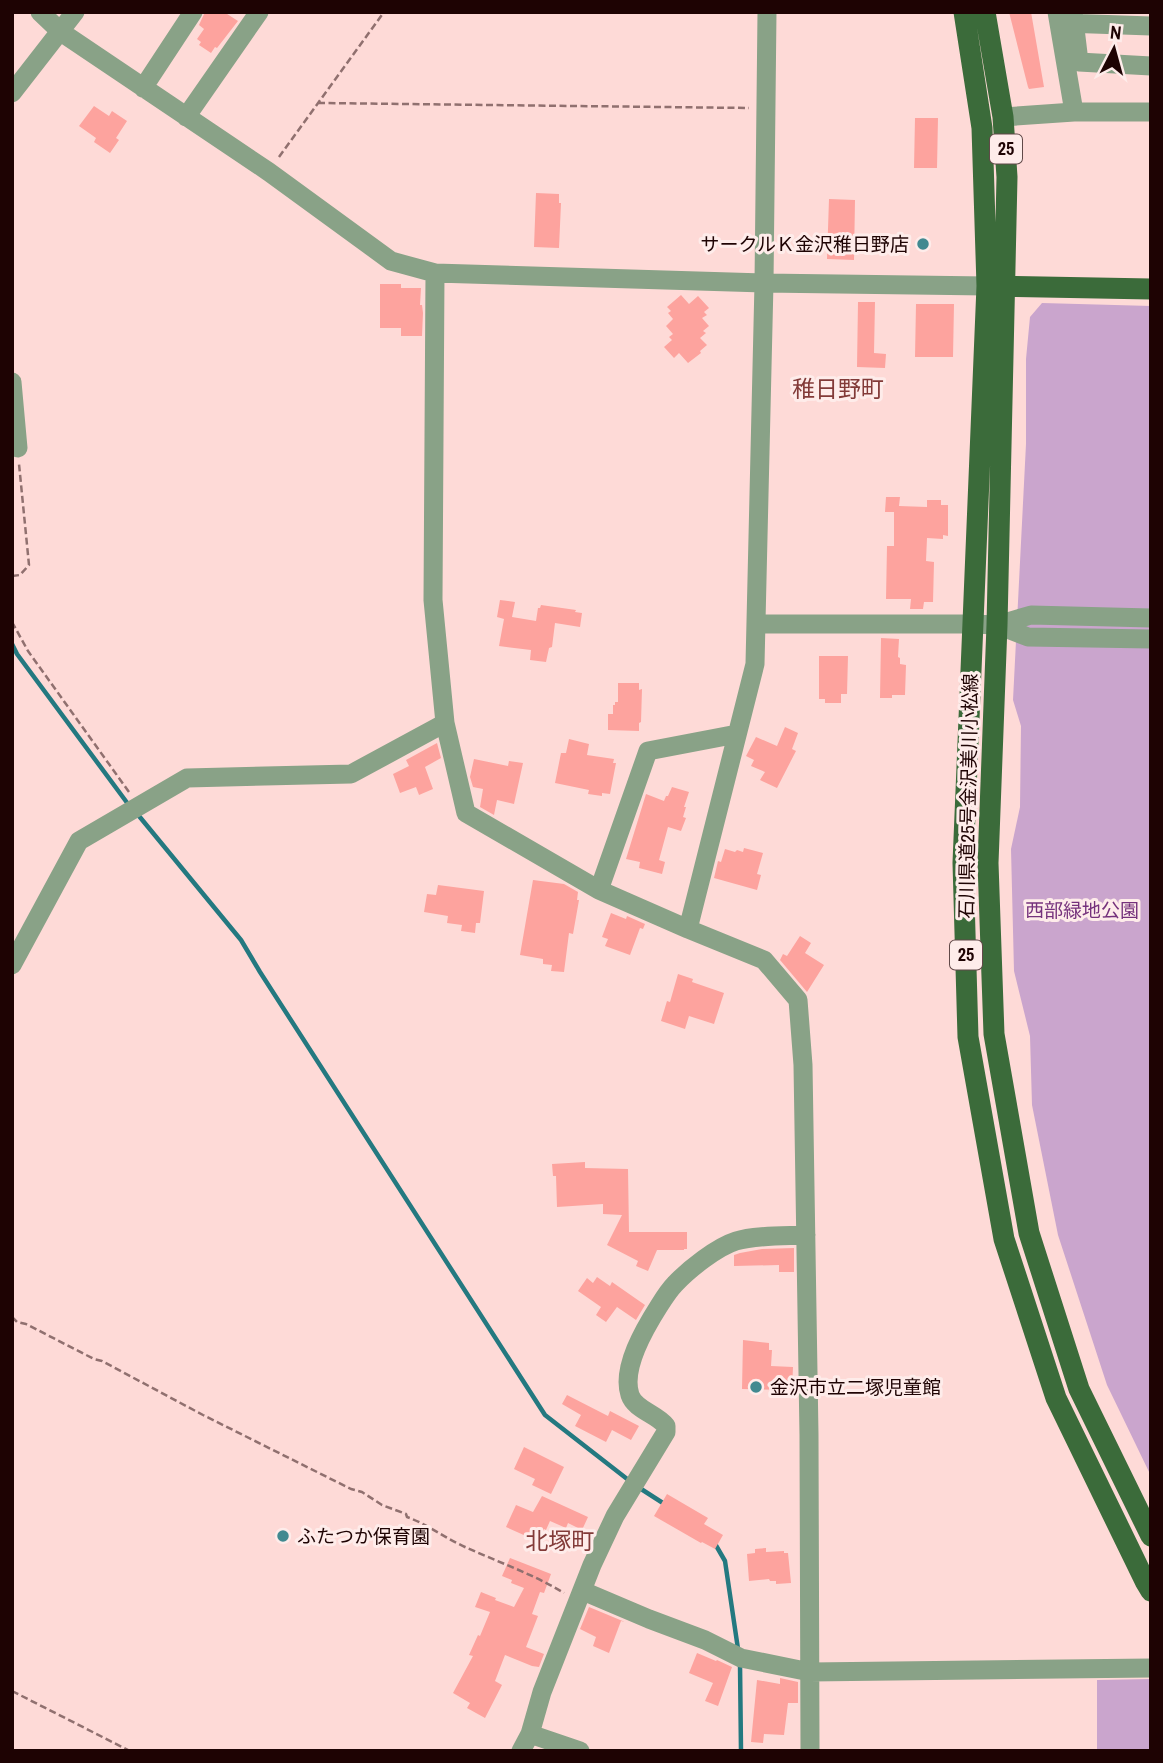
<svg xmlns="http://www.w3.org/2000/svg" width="1163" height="1763" viewBox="0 0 1163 1763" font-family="'Archivo Narrow','Noto Sans JP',sans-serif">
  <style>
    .green { fill: #caa5cd }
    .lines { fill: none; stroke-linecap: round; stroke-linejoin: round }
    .stream { stroke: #247980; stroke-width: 4.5 }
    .building { fill: #fda39e }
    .path { stroke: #90706f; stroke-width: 2.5; stroke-dasharray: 7 3.5; stroke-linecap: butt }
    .minor { stroke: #89a287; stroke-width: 19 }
    .major { stroke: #3b6b3a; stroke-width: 21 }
    .poi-dot { fill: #428990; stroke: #feecea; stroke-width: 2.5 }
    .labels { text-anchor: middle; stroke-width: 6; stroke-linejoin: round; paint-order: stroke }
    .shield { fill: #feecea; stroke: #614948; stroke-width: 2 }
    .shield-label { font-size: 18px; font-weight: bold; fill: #1e0303 }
    .poi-label { font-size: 19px; fill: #1e0303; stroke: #feecea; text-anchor: start }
    .street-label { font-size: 19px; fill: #1e0303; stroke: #feecea }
    .park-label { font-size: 19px; fill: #75317c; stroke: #feecea }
    .quarter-label { font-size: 23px; fill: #823a38; stroke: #feecea }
  </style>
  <rect width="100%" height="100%" fill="#fedad7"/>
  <path class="green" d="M1042,303l109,3v1170l-44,-91 -49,-150 -26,-130 -2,-69 -16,-65 -3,-122 9,-42 1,-81 -8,-26 13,-256v-85l4,-42z
    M1151,1679v72h-54v-71z"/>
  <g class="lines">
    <path class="stream" d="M12,644l5,10 111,150
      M139,816l102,124 19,32 285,443 86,67
      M638,1487l28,18
      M714,1542l11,19 13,88
      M740,1664l1,87"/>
  </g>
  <path class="building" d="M205,12h19l14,9 -21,27 -2,-1 -4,6 -12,-8 2,-3 -4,-3 7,-10 -5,-4z
    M1009,12h22l13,75 -15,2 -1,-2z
    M94,106l15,10 3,-5 15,10 -11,17 3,2 -9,13 -16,-11 2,-4 -17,-12z
    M915,118h23l-1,50h-23z
    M536,193l23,1v9h2l-2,45 -25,-1z
    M829,199l26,1 -1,60 -27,-1z
    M380,284h21v4h20l-1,17h2l1,8 -1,23h-21v-8h-21z
    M681,295l8,9 9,-8 11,12 -5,4 3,3 -5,3 7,8 -6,5 3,2 -6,5 7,7 -7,6 1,2 -13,10 -9,-10 -5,5 -10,-11 8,-7 -3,-3 4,-3 -7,-8 7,-7 -5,-6 3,-2 -4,-4z
    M858,302h17l-1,51 12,1 -1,14 -28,-1z
    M916,304h38l-1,53h-38z
    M886,497h14l-1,9 28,1v-7h14v5h7v31l-5,-1v4l-16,-1 -1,23 8,1 -1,40h-9l-1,7h-13l1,-10h-25l1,-53h7v-34h-9z
    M500,600l15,2 -3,15 24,4 2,-13h2l1,-3 35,5 -1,2 7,1 -2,14 -25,-4 -3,24 -3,1 -3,14 -16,-2 1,-10 -32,-4 5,-27 -7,-2z
    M881,638l18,1 -1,18 2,1v6l6,1 -1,30h-13v3h-12z
    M819,656h29l-1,38h-6v9h-16v-4h-6z
    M618,683h21v7l3,-1 -1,33 -2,1v8l-31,-1v-16h5v-9h2v-3h3z
    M785,727l13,6 -6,16 4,2 -19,37 -17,-8 5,-8 -14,-6 3,-6 -8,-4 10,-19 21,9z
    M569,739l20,5 -2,11 27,4 -1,4h3l-6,31 -8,-1v3l-14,-2 1,-4 -34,-7 6,-30h5z
    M437,743l4,15 -16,9 8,22 -14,6 -3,-8 -16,6 -7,-19 16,-8 -3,-6z
    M474,759l34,7 1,-5 14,2 -9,41 -17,-4 -3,15 -14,-8 3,-18 -10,-2 -3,-10z
    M672,787l17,5 -5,15h2l-3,10 3,1 -5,13 -13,-4 -9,33 6,2 -3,12 -23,-6 1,-6 -14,-3 20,-65 18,7 2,-5h2z
    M744,848l19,5 -6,21 4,1 -4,15 -43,-12 4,-17 3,1 4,-13 10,3 2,-2 6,2z
    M533,880l31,4 14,8 -1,8h2l-6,34 -4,-1 -5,39 -13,-1 1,-6 -9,-1v-5l-23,-4z
    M438,885l46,6 -4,32h-4l-1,10 -14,-2 1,-6 -15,-2 1,-7 -24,-4 3,-18 9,1z
    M611,913l15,6 1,-3 18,8 -2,5 -3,-1 -10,27 -25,-9 3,-7 -6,-2z
    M800,936l11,7 -6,10 19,12 -17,27 -27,-32 3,-6 4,2z
    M678,974l15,5 -1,3 32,11 -10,31 -25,-8 -4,13 -24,-8 6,-20 3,1z
    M585,1162v6l43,1 1,63h58v17h-3v1h-27l-9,21 -12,-5 2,-5 -31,-16 15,-30 -19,-1v-10l-46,3 -1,-31h-3l-1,-12z
    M794,1248v24h-15v-7l-45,1v-11l6,-2 22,-4z
    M597,1277l13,9 2,-4 33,23 -9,15 -19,-13 -11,15 -10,-7 5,-8 -23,-16 9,-13 6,5z
    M743,1340l26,3v7h3l-1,16 22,1 -1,23 -50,-1z
    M567,1395l41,21 2,-5 29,15 -8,14 -19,-10 -6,12 -31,-16 6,-11 -19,-11z
    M524,1447l40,20 -13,27 -19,-9 3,-6 -21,-10z
    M667,1494l41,24 -4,6 19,11 -8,14 -13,-7 -1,1 -47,-27z
    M542,1496l46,21 -6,13 -14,-7 -2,5 -16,-7 -4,9 -2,-1 -5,9 -3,-1 -1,3 -29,-13 10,-22 17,7z
    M766,1548v4l18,-1v2h4l3,30 -15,1v-3h-6l-1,-2 -20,2 -2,-27 8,-1v-4z
    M510,1558l41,16 -7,19 -4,-1 -8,22 6,2 -12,31 18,7 -5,13 -7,-1 -27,-11 -10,26 7,4 -17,33 -18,-10 3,-5 -17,-10 20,-37 -4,-1 9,-20 2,1 10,-24 -15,-5 6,-15 15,6 -1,2 19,7 10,-19 -13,-5 1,-3 -10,-4z
    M589,1607l36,15 -4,-1 -12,32 -16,-7 3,-9 -16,-8z
    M697,1653l19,8 1,-1 15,7 -14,39 -13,-5 8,-18 -24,-10z
    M780,1678l18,4v21h-10l-4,32 -20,-1 -1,9 -12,-1 6,-62 23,4z"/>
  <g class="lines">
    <path class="path" d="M318,103l431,5
      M279,157l105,-145
      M12,576l8,-1 9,-10 -10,-101
      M12,622l16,29 101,141
      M12,1317l5,5 9,2 68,35 8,2 101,54 148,74 11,3 20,13 24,9 1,3c20,7 38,21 58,30 33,15 68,27 99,46
      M12,1691l118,60"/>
    <path class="minor" d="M40,12l21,20 208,140 122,89 44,12
      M767,12l-3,271 -9,381 -67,265 76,31 34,40 5,65 6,370 1,316
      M1057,12l17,100
      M1073,12l6,50 72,4
      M1064,23l87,3
      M143,88l50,-76
      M12,93l63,-81
      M186,117l73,-105
      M1003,117l71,-5h77
      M12,382l6,66
      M757,624h215l25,1 31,12 123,2
      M997,625l34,-10 120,3
      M445,723l21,90 133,77 49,-139 89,-17
      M599,890l89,39
      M12,965l67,-124 108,-63 164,-4 94,-51 -12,-123 2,-327 329,10 223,3
      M583,1591l66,28 56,21 36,18 69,14 341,-4
      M530,1734l50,17
      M521,1751l9,-17 12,-42 50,-127 23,-49 51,-84v-6c-9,-12 -31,-16 -36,-31 -9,-27 15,-67 29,-89 5,-8 10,-16 16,-22 14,-15 42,-37 61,-43 19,-6 50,-5 70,-6"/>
    <path class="major" d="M964,12l18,116 5,158 -24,577 5,174 36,202 52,159 89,183 6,10
      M985,12l18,105 4,60 -10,448 -9,238 6,171 35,199 50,156 72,147
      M993,286l158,3"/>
  </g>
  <g class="poi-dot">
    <circle cx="923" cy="244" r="7"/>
    <circle cx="756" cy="1387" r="7"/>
    <circle cx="283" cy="1536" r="7"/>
  </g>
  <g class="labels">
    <g class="shield">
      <rect x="990" y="134.5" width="32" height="29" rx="5"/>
      <rect x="950" y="940.5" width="32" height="29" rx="5"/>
    </g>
    <g class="shield-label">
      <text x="1006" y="155">25</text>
      <text x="966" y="961">25</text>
    </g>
    <g class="poi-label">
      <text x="909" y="251" text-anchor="end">サークルＫ金沢稚日野店</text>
      <text x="770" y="1394">金沢市立二塚児童館</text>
      <text x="297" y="1543">ふたつか保育園</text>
    </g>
    <g class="street-label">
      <text transform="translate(968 796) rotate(-89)" y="7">石川県道25号金沢美川小松線</text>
    </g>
    <g class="park-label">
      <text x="1082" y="917">西部緑地公園</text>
    </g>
    <g class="quarter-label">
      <text x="838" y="397">稚日野町</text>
      <text x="560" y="1549">北塚町</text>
    </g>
  </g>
  <rect width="1163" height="1763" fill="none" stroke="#1e0303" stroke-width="28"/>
  <g transform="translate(1114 49) rotate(6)" stroke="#feecea" stroke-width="5" paint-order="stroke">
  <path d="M0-5L12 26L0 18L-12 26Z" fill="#1e0303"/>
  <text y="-10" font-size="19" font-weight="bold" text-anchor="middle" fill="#1e0303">N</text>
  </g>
</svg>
